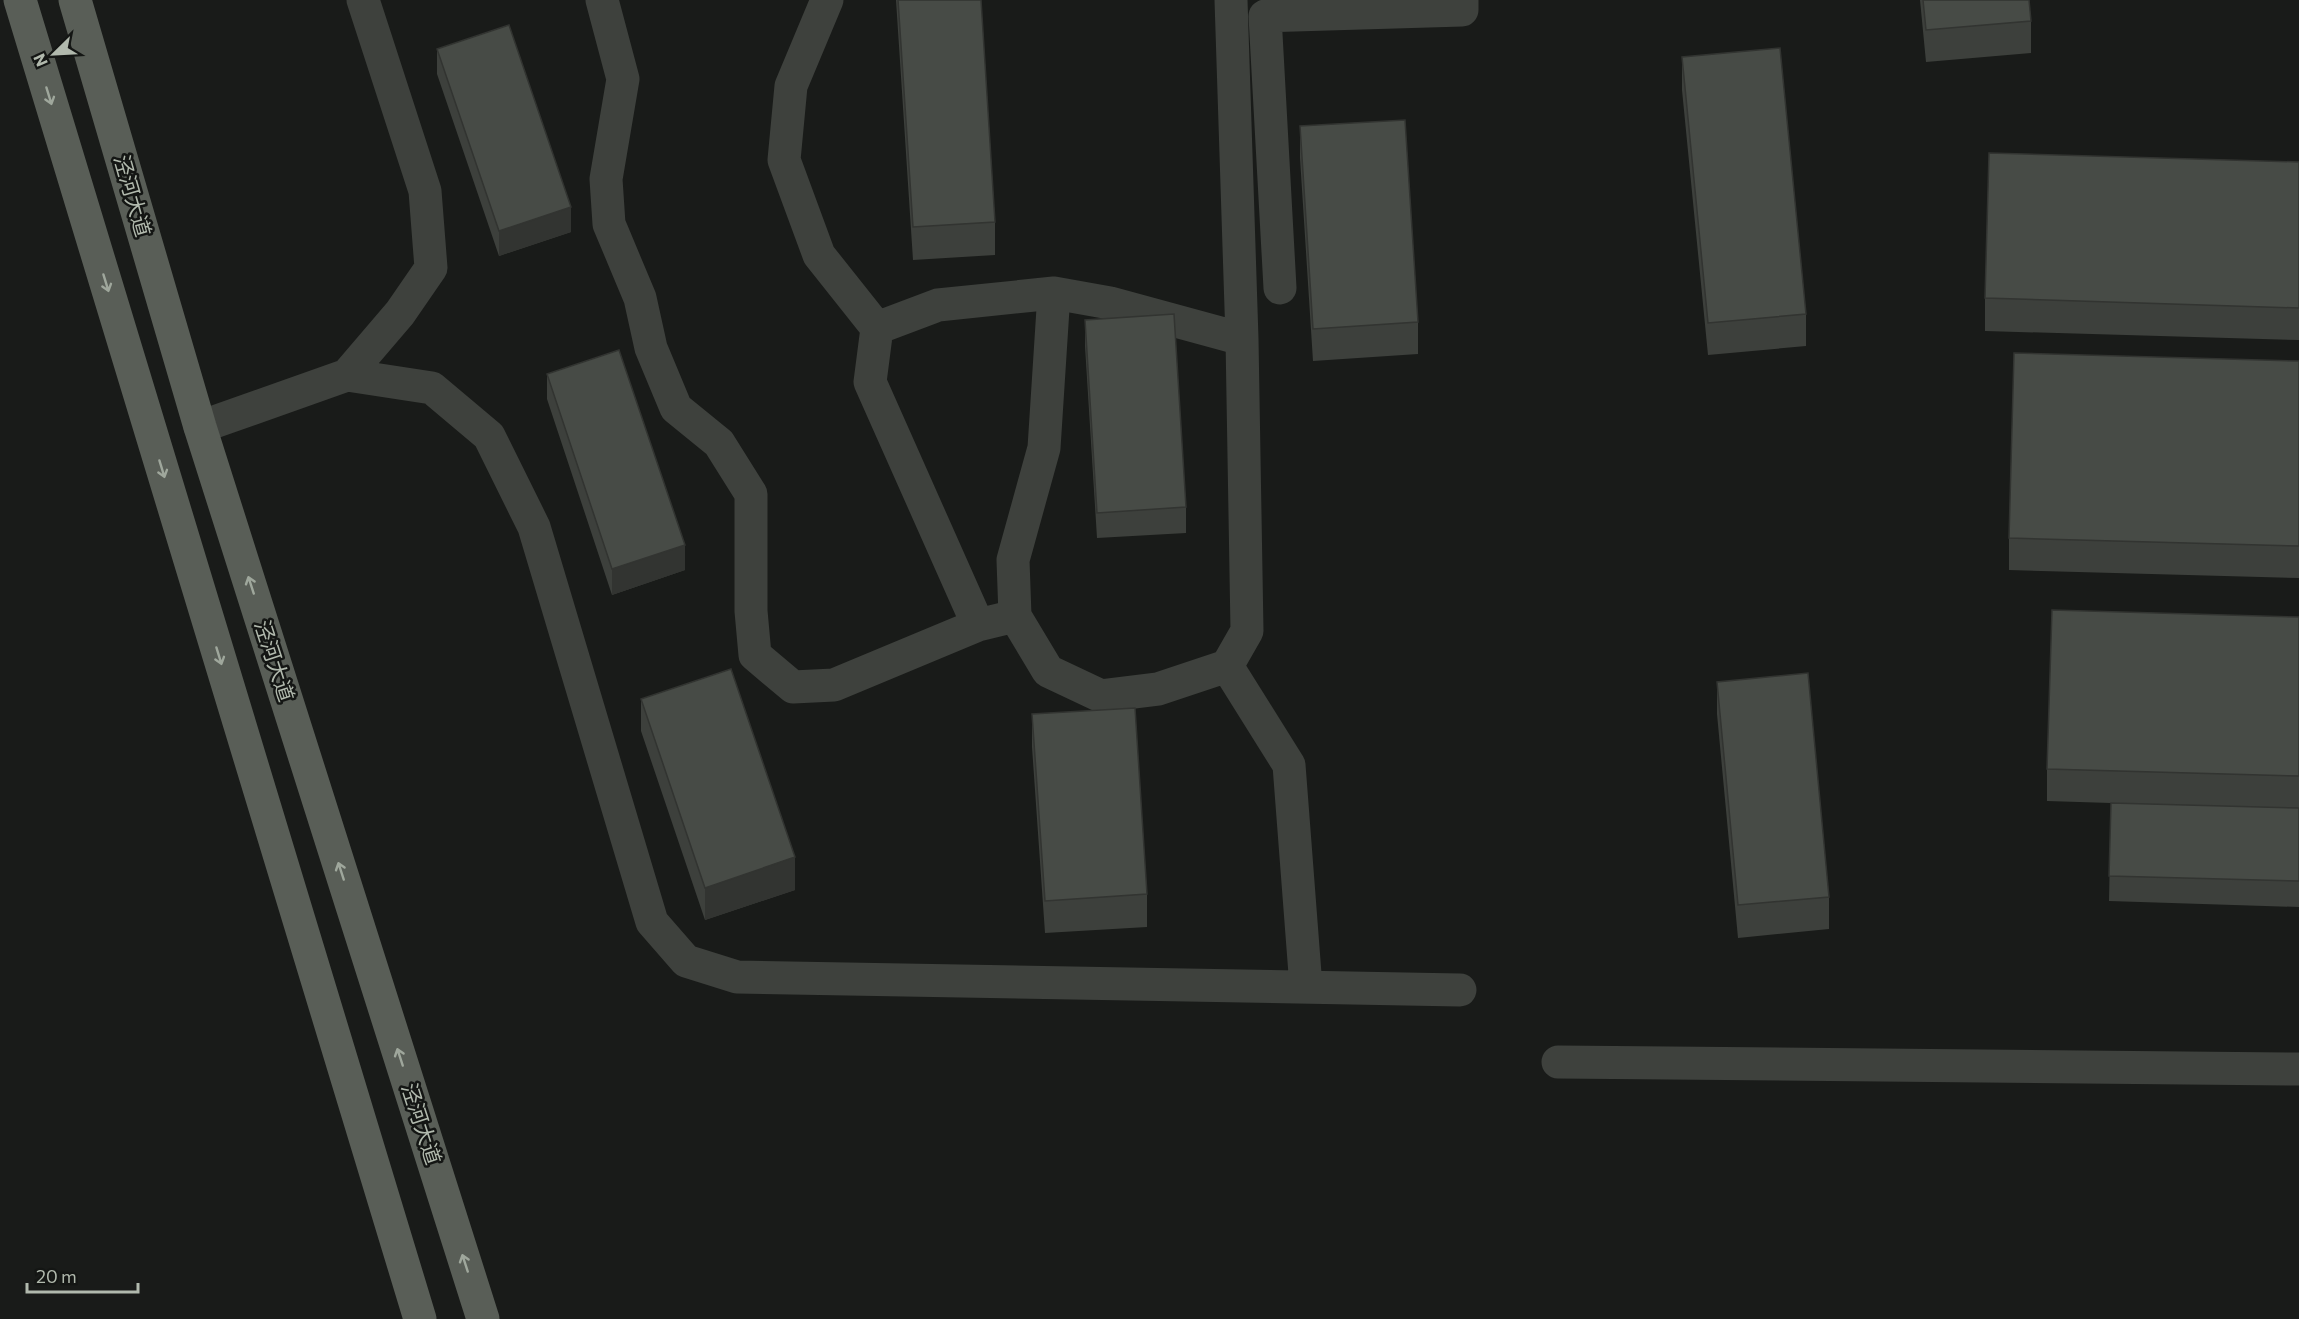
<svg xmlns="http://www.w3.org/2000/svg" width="2299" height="1319" viewBox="0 0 2299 1319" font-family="Commissioner,'Noto Sans SC',sans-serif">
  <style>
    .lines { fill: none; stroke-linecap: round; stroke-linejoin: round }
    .street { stroke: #3e413d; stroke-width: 33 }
    .primary { stroke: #595e57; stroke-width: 33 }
    .wall { fill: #3d403c }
    .shaded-wall { fill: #323431 }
    .building { fill: #474b46; stroke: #323431; stroke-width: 1.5 }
    .oneway { stroke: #9fa79c }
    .labels { text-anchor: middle; stroke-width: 5; stroke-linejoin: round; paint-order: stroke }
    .street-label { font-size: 21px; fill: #b1b9ad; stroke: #141614 }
  </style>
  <rect width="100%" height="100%" fill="#191b19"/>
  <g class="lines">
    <path class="street" d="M602,0l21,79 -17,100 3,45 31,74 11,50 25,60 43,35 32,51v117l4,44 38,32 41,-2 144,-60 37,-9
      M827,0l-36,86 -7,74 35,95 58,73 -7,54 108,243
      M1280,288l-15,-272 197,-6v-10
      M1054,293l-10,155 -31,112 2,56 33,55 53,25 57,-7 69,-23 20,-35 -5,-292 -11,-339
      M877,328l61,-23 116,-12 56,10 132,36
      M347,375l53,-62 31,-45 -6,-77 -62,-191
      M200,427l147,-52 85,13 57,48 45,91 118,395 34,39 51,16 723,13
      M1227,666l62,99 17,222
      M1558,1062l741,7"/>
    <path class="primary" d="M20,0l400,1319
      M75,0l125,427 283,892"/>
  </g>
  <path class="wall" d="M896,0h85l14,222v33l-82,5z
    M1920,0h109l2,21v32l-105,9z
    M437,49l134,183 -72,24 -62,-182z
    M1682,57l124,257v32l-98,9 -26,-265z
    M1300,126l118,196v32l-105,7 -13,-203z
    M2299,162v178l-314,-9v-33z
    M1085,320l101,187v26l-89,5 -12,-192z
    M2299,361v217l-290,-8v-32z
    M547,374l138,196 -73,25 -65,-196z
    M2299,617v290l-190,-6 2,-98 -64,-2v-32z
    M1717,682l112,215v32l-91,9 -21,-224z
    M641,699l154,191 -90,30 -64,-189z
    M1032,714l115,180v33l-102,6 -13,-186z"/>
  <path class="shaded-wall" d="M571,207v25l-72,24v-25z
    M685,545v25l-73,25v-26z
    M795,857v33l-90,30v-32z"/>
  <path class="building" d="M898,0h83l14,222 -82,5z
    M1923,0h106l2,21 -105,9z
    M509,25l62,182 -72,24 -62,-182z
    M1780,48l26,266 -98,9 -26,-266z
    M1405,120l13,202 -105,7 -13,-203z
    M1989,153l310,9v146l-314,-10z
    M1174,314l12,193 -89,6 -12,-193z
    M619,350l66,195 -73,24 -65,-195z
    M2014,353l285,8v185l-290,-8z
    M2052,610l247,7v159l-252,-7z
    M731,669l64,188 -90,31 -64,-189z
    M1808,673l21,224 -91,8 -21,-223z
    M1135,708l12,186 -102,7 -13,-187z
    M2111,803l188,5v73l-190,-5z"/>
  <defs><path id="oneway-shaft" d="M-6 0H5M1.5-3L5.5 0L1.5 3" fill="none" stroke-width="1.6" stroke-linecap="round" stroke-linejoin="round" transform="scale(1.5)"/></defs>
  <g class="oneway">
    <use href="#oneway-shaft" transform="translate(49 96) rotate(73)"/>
    <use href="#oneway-shaft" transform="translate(106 283) rotate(73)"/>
    <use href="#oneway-shaft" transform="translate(162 469) rotate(73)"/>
    <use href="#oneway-shaft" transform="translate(251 585) rotate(-108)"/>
    <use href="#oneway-shaft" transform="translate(219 656) rotate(73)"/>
    <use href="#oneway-shaft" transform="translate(341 871) rotate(-108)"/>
    <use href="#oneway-shaft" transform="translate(400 1057) rotate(-108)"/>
    <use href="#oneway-shaft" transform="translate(465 1263) rotate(-108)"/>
  </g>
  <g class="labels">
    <g class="street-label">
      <text transform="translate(132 196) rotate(74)" y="7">泾河大道</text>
      <text transform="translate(274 661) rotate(72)" y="7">泾河大道</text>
      <text transform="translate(421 1124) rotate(72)" y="7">泾河大道</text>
    </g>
  </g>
  <g transform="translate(54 54) rotate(246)" stroke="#141614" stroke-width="4.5" paint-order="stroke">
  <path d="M0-4.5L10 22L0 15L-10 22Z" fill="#b1b9ad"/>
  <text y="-9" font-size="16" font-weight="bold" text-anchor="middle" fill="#b1b9ad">N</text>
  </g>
  <path d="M27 1283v9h111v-9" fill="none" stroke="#b1b9ad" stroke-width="3"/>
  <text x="36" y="1283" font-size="18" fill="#b1b9ad" stroke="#141614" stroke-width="4.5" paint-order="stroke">20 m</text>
</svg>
